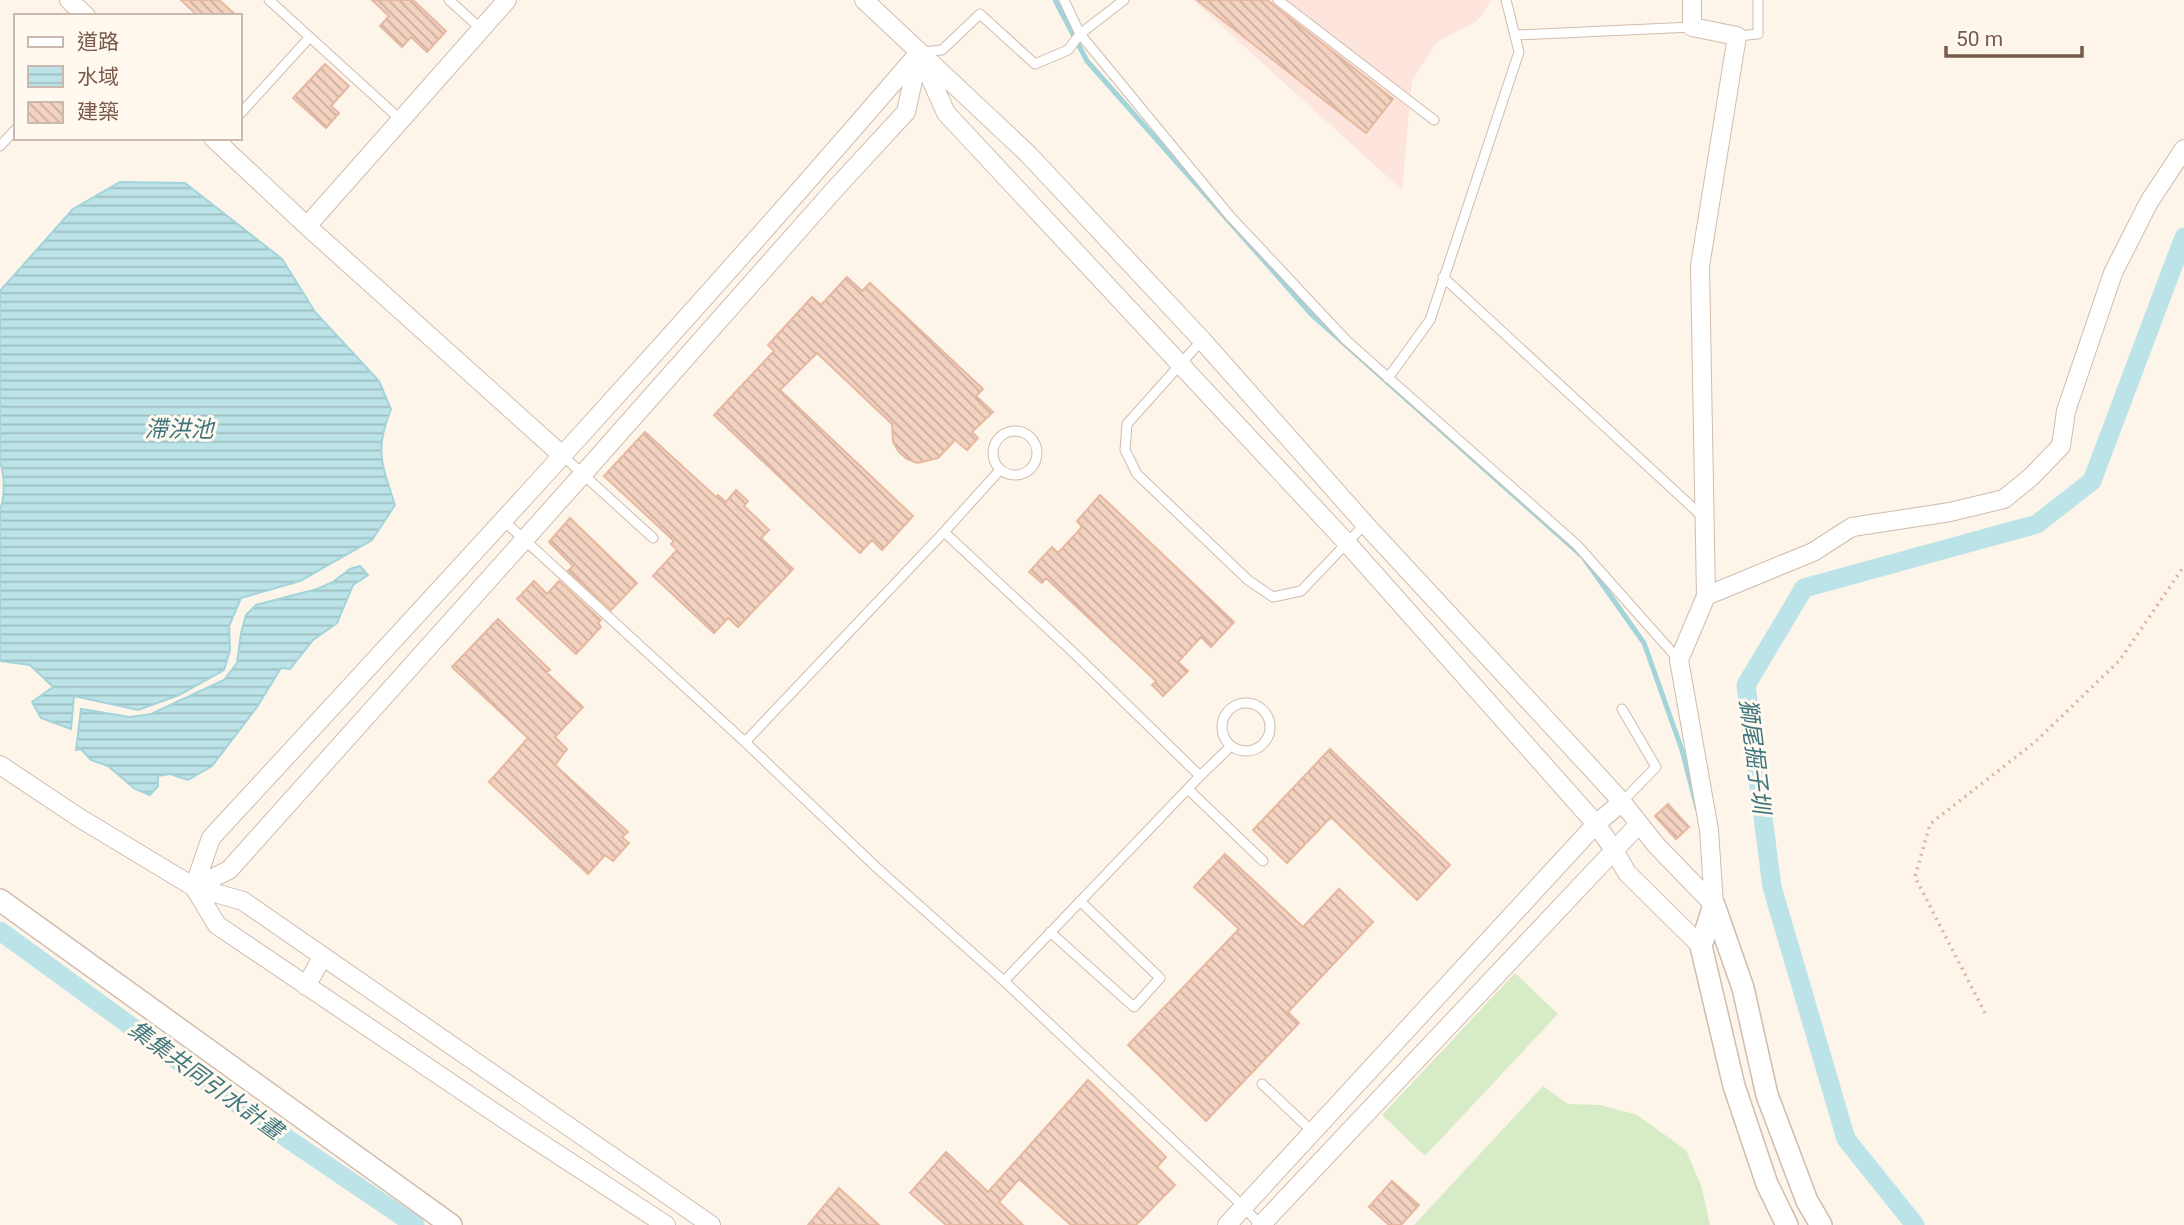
<svg xmlns="http://www.w3.org/2000/svg" width="2184" height="1225" viewBox="0 0 2184 1225" font-family="Roboto,'Noto Sans TC',sans-serif">
  <style>
    .commercial { fill: #fde5dd }
    .garden { fill: #d7ecc6 }
    .water { fill: url(#water-rules); stroke: #a2d4da; stroke-width: 2 }
    .lines { fill: none; stroke-linecap: round; stroke-linejoin: round }
    .stream { stroke: #a2d4da; stroke-width: 5 }
    .canal { stroke: #bce4e8; stroke-width: 19 }
    .building { fill: url(#building-back-hatch); stroke: #e7b8a0; stroke-width: 2 }
    .service-casing { stroke: #d0bcae; stroke-width: 11 }
    .minor-casing { stroke: #d0bcae; stroke-width: 20 }
    .tertiary-casing { stroke: #d0bcae; stroke-width: 24 }
    .path { stroke: #d9b5a2; stroke-width: 3.5; stroke-dasharray: 2 5; stroke-linecap: butt }
    .service { stroke: #fff; stroke-width: 9 }
    .minor { stroke: #fff; stroke-width: 18 }
    .tertiary { stroke: #fff; stroke-width: 21 }
    .labels { text-anchor: middle; stroke-width: 6; stroke-linejoin: round; paint-order: stroke }
    .water-label { font-size: 23px; font-style: italic; fill: #3e767e; stroke: #fff9f0 }
  </style>
  <defs>
    <pattern id="water-rules" width="6" height="5" patternUnits="userSpaceOnUse" patternTransform="scale(1.75)"><rect width="6" height="5" fill="#bce4e8"/><path d="M0 2.5h6" fill="none" stroke="#9ebcbe"/></pattern>
    <pattern id="building-back-hatch" width="6" height="6" patternUnits="userSpaceOnUse" patternTransform="scale(1.75)"><rect width="6" height="6" fill="#f3d2c0"/><path d="M-1 5l2 2M0 0l6 6M5-1l2 2" fill="none" stroke="#caad9e"/></pattern>
  </defs>
  <rect width="100%" height="100%" fill="#fdf5e9"/>
  <path class="commercial" d="M1193,0h299l-15,21 -40,21 -25,39 -10,109z"/>
  <path class="garden" d="M1515,973l43,41 -133,142 -43,-41z
    M1543,1086l25,18 32,1 37,10 49,35 16,38 8,37h-296z"/>
  <path class="water" d="M120,182l65,1 97,76 33,53 64,69 12,28c-17,43 -9,55 4,96l-23,35 -72,41 -59,17 -12,28 1,24 -6,20 -45,25 -41,15 -64,-14 -3,33 -30,-11 -9,-16 21,-15 -23,-22 -30,-4v-151c5,-14 5,-34 0,-48v-171l73,-82z
    M360,566l8,9 -15,10 -16,38 -24,17 -23,29 -9,-1 -24,39 -45,59 -24,14 -18,-6 -12,2v10l-8,9 -15,-6 -27,-23 -17,-6 -10,-11 -5,1 5,-41 49,8 21,-3 73,-34 13,-17 4,-30 5,-18 10,-10 61,-16 16,-7 17,-13z"/>
  <g class="lines">
    <path class="stream" d="M1055,0l32,61 225,254 271,242 61,86 38,107 15,58"/>
    <path class="canal" d="M0,931l260,189 155,105
      M1915,1225l-69,-86 -74,-252 -26,-202 58,-97 233,-64 55,-43 92,-244"/>
  </g>
  <path class="building" d="M181,0h38l18,16h-39z
    M372,0h41l33,31 -19,21 -16,-15 -9,10 -22,-21 9,-10z
    M1197,0h70l126,99 -27,34z
    M325,64l24,22 -18,20 8,7 -13,15 -33,-30z
    M847,277l15,14 8,-8 113,106 -7,7 17,16 -21,20 6,6 -11,12 -12,-10 -17,18 -21,5 -10,-4 -8,-7 -6,-10 -1,-18 -75,-71 -37,37 133,126 -31,34 -10,-10 -12,13 -146,-138 60,-64 -6,-6 44,-48 9,8z
    M645,432l71,65 2,-2 8,7 10,-12 12,11 -4,5 25,24 -8,8 32,31 -55,58 -10,-9 -14,15 -61,-57 24,-26 -6,-6 3,-3 -70,-65z
    M1100,495l134,127 -23,25 -10,-10 -23,25 10,9 -25,25 -11,-11 4,-4 -110,-103 -4,5 -13,-11 23,-25 6,6 24,-26 -5,-6z
    M570,518l67,65 -26,27 -43,-39 5,-5 -24,-24z
    M534,581l13,13 12,-13 42,39 -3,3 3,4 -25,27 -59,-55z
    M498,619l52,51 -4,2 37,35 -28,30 12,12 -12,16 73,67 -6,5 7,6 -16,18 -8,-6 -17,19 -99,-92 39,-44 -76,-71z
    M1330,749l120,116 -33,35 -86,-83 -44,46 -34,-33z
    M1668,804l21,23 -13,12 -21,-23z
    M1225,854l78,73 36,-38 34,33 -85,90 11,11 -93,98 -78,-76 111,-116 -45,-42z
    M1088,1080l78,77 -9,10 18,18 -39,40h-65l-52,-46 -20,23 24,23h-77l-36,-32 36,-41 42,40z
    M1392,1181l27,24 -18,20h-12l-20,-18z
    M839,1188l40,37h-71z"/>
  <g class="lines">
    <defs>
      <path id="service" d="M269,0l133,121
        M449,0l32,29
        M1064,0l16,34 149,181 118,126 230,204 102,115
        M1278,0l156,120
        M1516,35l176,-8
        M1737,36l21,-2v-34
        M921,52l21,-2 38,-36 55,50 33,-14 12,-16 44,-34
        M240,114l69,-76
        M0,146l16,-17
        M1443,277l261,241
        M1202,340l-75,84 -2,26 12,24 111,106 25,17 28,-6 64,-67
        M1388,378l42,-58 89,-268 -13,-52
        M993 453a22 22 0 1 1 44 0a22 22 0 1 1-44 0Z
        M563,456l90,82
        M504,521l241,221 131,125 128,114 240,226 16,18
        M944,532l131,122 125,122
        M1222 727a24 24 0 1 1 48 0a24 24 0 1 1-48 0Z
        M1622,709l34,58 -34,35
        M745,742l199,-210 55,-61
        M1188,789l75,72
        M1050,932l84,75 26,-29 -80,-77
        M1004,981l196,-205 31,-30
        M1262,1084l52,49"/>
      <path id="minor" d="M69,0l17,16
        M864,0l164,154 174,186 163,184 227,245 30,33 34,43 58,60
        M1692,0v27l45,9 -37,230 6,330
        M922,59l24,54 401,430 249,281 18,26 13,23 74,73
        M213,138l94,88 256,230
        M307,226l200,-226
        M0,765l78,52 116,70 49,14 468,324
        M194,887l35,-17 354,-396 252,-285 71,-77 13,-59
        M194,887l17,-49c238,-258 477,-516 706,-783
        M194,887l23,38 293,198 156,102
        M1714,905l-5,-75 -30,-170 27,-64 107,-44 39,-25 98,-15 54,-13 27,-22 30,-31 5,-35 47,-138 36,-71 35,-53
        M306,986l17,-30
        M1227,1225l369,-401 26,-22
        M1261,1225l378,-401"/>
      <path id="tertiary" d="M0,900l451,325
        M1714,905l29,83 24,107 40,106 14,24
        M1714,905l-13,41 33,140 33,98 20,41"/>
    </defs>
    <use href="#service" class="service-casing"/>
    <use href="#minor" class="minor-casing"/>
    <use href="#tertiary" class="tertiary-casing"/>
    <path class="path" d="M1985,1013l-70,-136 15,-53 105,-82 85,-82 64,-94"/>
    <use href="#service" class="service"/>
    <use href="#minor" class="minor"/>
    <use href="#tertiary" class="tertiary"/>
  </g>
  <g class="labels">
    <g class="water-label">
      <text x="179" y="437">滯洪池</text>
      <text transform="translate(1755 756) rotate(83)" y="8">獅尾掘子圳</text>
      <text transform="translate(206 1080) rotate(36)" y="8">集集共同引水計畫</text>
    </g>
  </g>
  <rect x="14" y="14" width="228" height="126" fill="#fff9f0" stroke="#c9b9ae" stroke-width="2"/>
  <rect x="28" y="37" width="35" height="10" fill="#ffffff" stroke="#c9b9ae" stroke-width="2"/>
  <text x="77" y="49" font-size="21" fill="#795a4b">道路</text>
  <rect x="28" y="66" width="35" height="21" fill="url(#water-rules)" stroke="#c9b9ae" stroke-width="2"/>
  <text x="77" y="84" font-size="21" fill="#795a4b">水域</text>
  <rect x="28" y="102" width="35" height="21" fill="url(#building-back-hatch)" stroke="#c9b9ae" stroke-width="2"/>
  <text x="77" y="119" font-size="21" fill="#795a4b">建築</text>
  <path d="M1946 46v10h136v-10" fill="none" stroke="#795a4b" stroke-width="3.5"/>
  <text x="1956" y="46" font-size="21" fill="#795a4b" stroke="#fff9f0" stroke-width="5" paint-order="stroke">50 m</text>
</svg>
